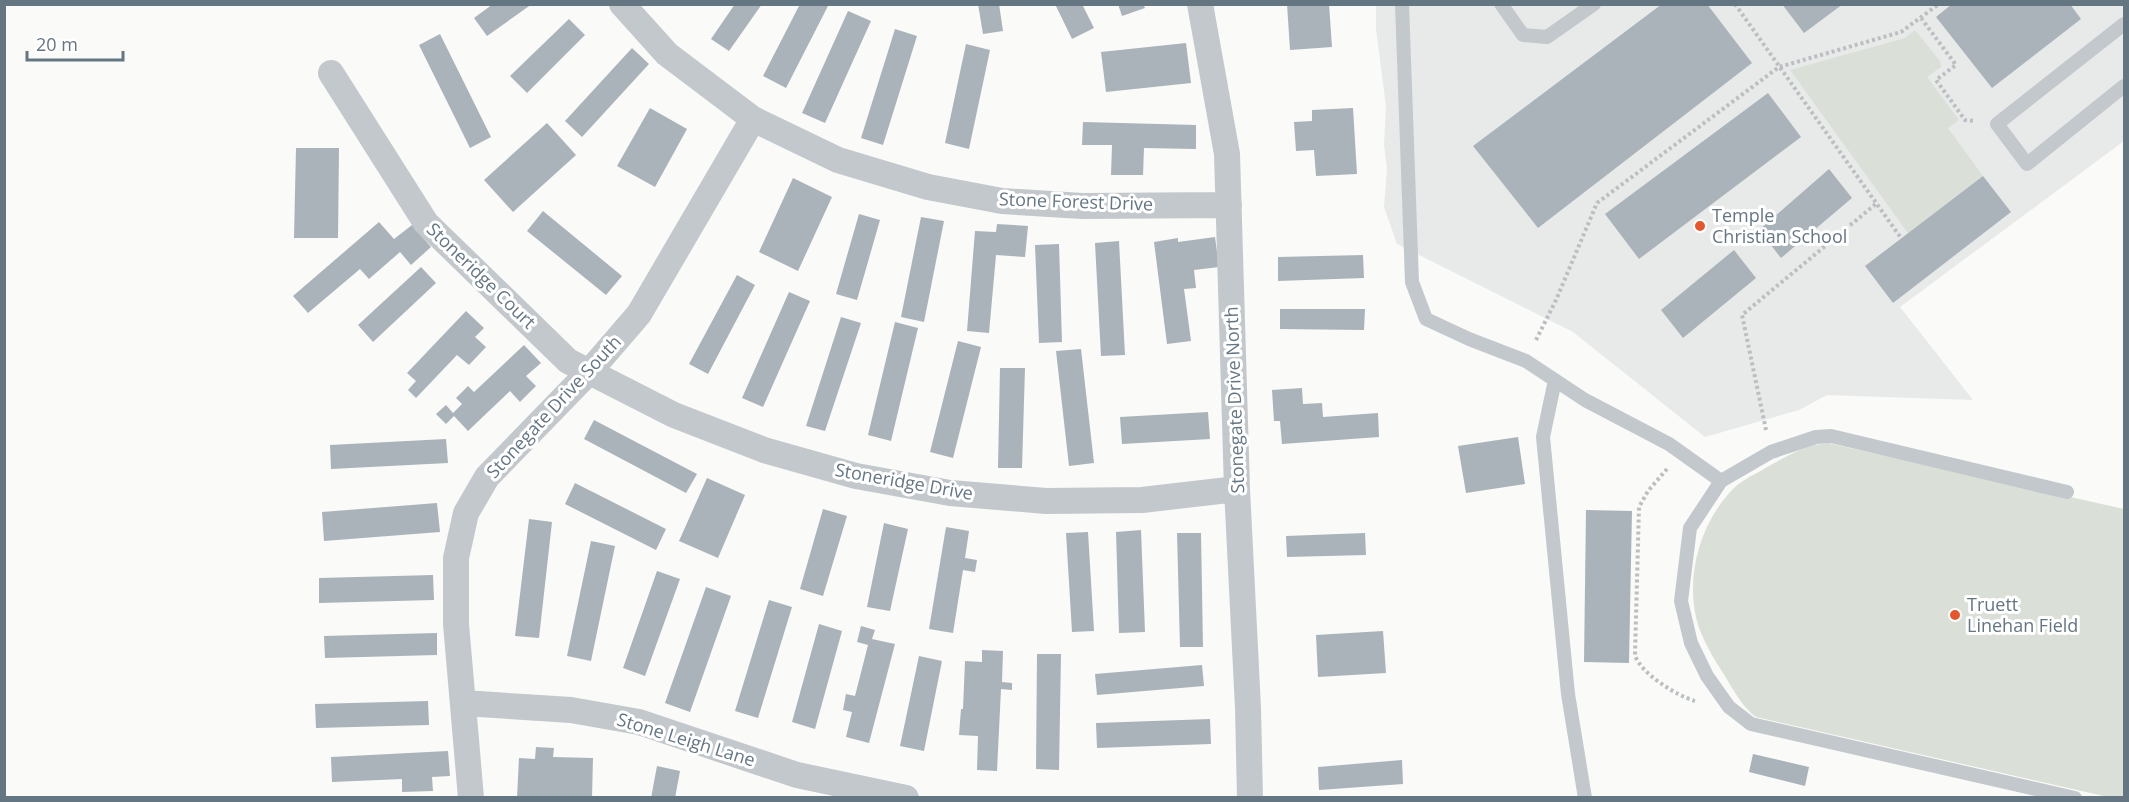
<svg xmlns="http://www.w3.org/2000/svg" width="2129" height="802" viewBox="0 0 2129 802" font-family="'Open Sans',sans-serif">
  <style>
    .built { fill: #e8e9e9 }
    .green { fill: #dadfd7 }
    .building { fill: #aab3b9 }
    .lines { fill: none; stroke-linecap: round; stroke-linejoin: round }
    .path { stroke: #bbbfc2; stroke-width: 4; stroke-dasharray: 3 3; stroke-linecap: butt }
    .service { stroke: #c3c8cc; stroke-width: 14 }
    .minor { stroke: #c3c8cc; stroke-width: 26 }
    .poi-dot { fill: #e4572e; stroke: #fff; stroke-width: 2 }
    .labels { text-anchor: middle; stroke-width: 6; stroke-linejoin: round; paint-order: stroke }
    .street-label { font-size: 18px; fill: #657683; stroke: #fff }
    .poi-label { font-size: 18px; fill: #657683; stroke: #fff; text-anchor: start }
  </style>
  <rect width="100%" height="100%" fill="#fafaf8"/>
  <path class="built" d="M1376,4l748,1v136l-224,166 73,93 -146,-5 -28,15 -94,27 -132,-105 -176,-88 -13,-37 3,-38 -3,-25 2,-37 -10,-78z"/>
  <path class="green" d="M1915,30l25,31 1,6 -14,10 32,43 -11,8 35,48 -75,57 -118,-163 115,-32z
    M1828,443l296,66v288h-16l-352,-80c-14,-10 -23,-28 -33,-44 -8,-12 -16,-26 -22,-40 -19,-48 -3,-109 33,-145 9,-9 24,-15 35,-22 20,-11 36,-21 59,-23z"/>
  <path class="building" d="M493,4h39l-45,32 -13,-18z
    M735,4h27l-33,47 -18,-12z
    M800,4h29l-43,84 -23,-12z
    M978,4h21l4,27 -20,3z
    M1055,4h27l12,24 -22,11z
    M1118,4h25l2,4 -23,8z
    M1287,4h42l3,43 -42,3z
    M1662,4h45l45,59 -214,165 -65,-82z
    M1782,4h61l-39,29z
    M1952,4h118l11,15 -89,69 -56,-71z
    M848,11l23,10 -46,102 -23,-10z
    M569,19l16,16 -58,58 -17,-17z
    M895,29l22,7 -34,109 -22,-7z
    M440,34l51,103 -21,11 -51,-103z
    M1186,43l5,40 -85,9 -5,-40z
    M966,44l24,6 -21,99 -24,-6z
    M632,48l17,16 -67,73 -17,-16z
    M1768,93l33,44 -162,122 -34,-45z
    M650,108l37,21 -32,58 -38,-21z
    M1353,108l4,66 -41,2 -2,-26 -18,1 -2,-29 18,-1v-11z
    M1083,122l113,3v24l-52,-1 -1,27h-32l1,-30h-30z
    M547,123l29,32 -63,57 -29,-32z
    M296,148h43l-1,90h-44z
    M1829,169l23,29 -71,60 -22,-28z
    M1983,176l28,36 -118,91 -28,-37z
    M793,178l39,19 -34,74 -39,-19z
    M543,211l79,65 -16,19 -79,-64z
    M859,214l21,6 -23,80 -21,-6z
    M921,217l23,4 -20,101 -23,-5z
    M379,222l15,17 18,-14 19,22 -20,18 -11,-13 -31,27 -9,-10 -52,44 -15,-17z
    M997,224l31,2 -3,31 -29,-2 -7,78 -22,-2 8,-100 21,1z
    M1215,237l4,30 -25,3 2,18 -12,1 7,52 -24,3 -13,-102 24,-4v4z
    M1119,241l6,114 -24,1 -6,-113z
    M1059,244l3,98 -23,1 -4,-98z
    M1734,250l22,28 -73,60 -22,-28z
    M1363,255l1,23 -86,3v-24z
    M421,267l15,16 -63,59 -15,-17z
    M737,275l18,10 -47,89 -19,-10z
    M789,292l21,9 -47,106 -21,-9z
    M1280,309h85l-1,21 -84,-1z
    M466,311l18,17 -9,9 11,10 -17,18 -12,-10 -41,43 -8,-8 8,-9 -9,-8z
    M841,317l20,6 -36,108 -19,-5z
    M895,322l23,6 -27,113 -23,-6z
    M958,341l23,6 -28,111 -23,-6z
    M524,345l17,18 -15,13 10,10 -16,16 -10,-11 -42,40 -14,-15 -8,8 -10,-10 10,-9 7,8 9,-9 -6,-6 12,-12 6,6z
    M1081,349l13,114 -25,3 -13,-115z
    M1000,368h25l-3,100h-24z
    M1302,388l1,16 19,-1 1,14 55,-4 1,24 -97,7 -2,-23h-6l-2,-31z
    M1208,412l2,27 -88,5 -2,-27z
    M594,420l103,54 -11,19 -102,-54z
    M1518,437l7,47 -59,9 -8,-47z
    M446,439l2,24 -117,6 -1,-24z
    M707,478l38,17 -27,63 -39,-17z
    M575,483l91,46 -10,21 -91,-46z
    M437,503l3,29 -116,9 -2,-29z
    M823,509l24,7 -24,80 -23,-7z
    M1586,510l46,1 -3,152 -45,-1z
    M529,519l23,3 -13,116 -24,-2z
    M884,523l24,6 -18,82 -23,-4z
    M946,527l23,4 -4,27 12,2 -2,12 -12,-2 -10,63 -24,-4z
    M1141,530l4,102 -26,1 -3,-101z
    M1088,532l6,99 -22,1 -6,-99z
    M1177,533h24l2,114h-23z
    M1365,533l1,22 -79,2 -1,-21z
    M591,541l24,5 -24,115 -24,-5z
    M657,571l23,8 -35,97 -22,-8z
    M433,575l1,25 -115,3v-25z
    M706,587l25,9 -41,116 -25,-9z
    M769,600l23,7 -34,111 -23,-7z
    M819,624l23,7 -27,98 -23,-7z
    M861,626l14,4 -3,9 23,5 -26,99 -23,-6 6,-25 -9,-2 3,-16 9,2 13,-51 -11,-3z
    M1383,631l3,42 -68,4 -2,-42z
    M437,633v22l-112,3 -1,-22z
    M982,650l21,1 -1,31 10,1v7l-11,-1 -4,82 -20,-1 1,-34 -19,-1 2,-26h2l2,-48 17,1z
    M1037,654h24l-2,116 -23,-1z
    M919,656l23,5 -18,90 -24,-5z
    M1202,665l2,21 -107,9 -2,-21z
    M428,701l1,24 -113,3 -1,-24z
    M1210,719l1,25 -114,4 -1,-25z
    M536,747l18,1 -1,9 40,1 -1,40h-75l2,-40 16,1z
    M448,751l2,25 -18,1 1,14 -31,1v-13l-70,3 -1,-25z
    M1753,754l56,13 -4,19 -56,-14z
    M1402,760l1,24 -84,6 -1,-23z
    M657,766l23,5 -5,27h-24z"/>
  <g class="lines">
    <path class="path" d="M1735,4l166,234
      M1921,18l35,47 -20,15 29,40 10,1
      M1536,340l20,-40 41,-97 182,-136 122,-35 38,-28
      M1766,430l-24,-115 135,-112
      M1667,469l-19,22 -9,16 -4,148c5,18 42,41 60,46"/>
    <path class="service" d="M1402,4l10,278 14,37 43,20 57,22 59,39 84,44 52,37
      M1501,4l22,31 24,2 47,-33
      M2124,24l-127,100 30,40 97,-78
      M1555,380l-12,57 25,257 17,104
      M2067,492l-236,-56 -15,1 -45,15 -50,29 -31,47 -9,73 10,42 16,33 22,31 22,17 324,74"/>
    <path class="minor" d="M622,4l45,50 86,65 85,41 90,27 74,14 80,5 147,-1
      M1200,4l27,150 10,335 11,219 2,90
      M331,73l95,150 142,138 106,54 90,35 92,26 94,17 96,8 96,-1 95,-11
      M463,703l108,7 68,12 158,53 109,23
      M471,798l-15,-174v-66l10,-45 21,-36 102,-105 50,-58 114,-195"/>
  </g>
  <g class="poi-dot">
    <circle cx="1700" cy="226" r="6"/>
    <circle cx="1955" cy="615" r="6"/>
  </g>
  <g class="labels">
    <g class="street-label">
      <text transform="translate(1076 202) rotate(2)" y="6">Stone Forest Drive</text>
      <text transform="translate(481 276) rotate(44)" y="6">Stoneridge Court</text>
      <text transform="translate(1235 400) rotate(-92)" y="6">Stonegate Drive North</text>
      <text transform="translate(554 407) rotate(-47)" y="6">Stonegate Drive South</text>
      <text transform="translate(904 482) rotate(10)" y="6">Stoneridge Drive</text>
      <text transform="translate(686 740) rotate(17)" y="6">Stone Leigh Lane</text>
    </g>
    <g class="poi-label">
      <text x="1712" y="222">Temple<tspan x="1712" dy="21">Christian School</tspan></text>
      <text x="1967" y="611">Truett<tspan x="1967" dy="21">Linehan Field</tspan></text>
    </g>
  </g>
  <rect width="2129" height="802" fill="none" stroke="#657683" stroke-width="12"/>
  <path d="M27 51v9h96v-9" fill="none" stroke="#657683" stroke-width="3"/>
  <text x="36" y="51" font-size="18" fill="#657683" stroke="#ffffff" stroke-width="4.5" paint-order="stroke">20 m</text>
</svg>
